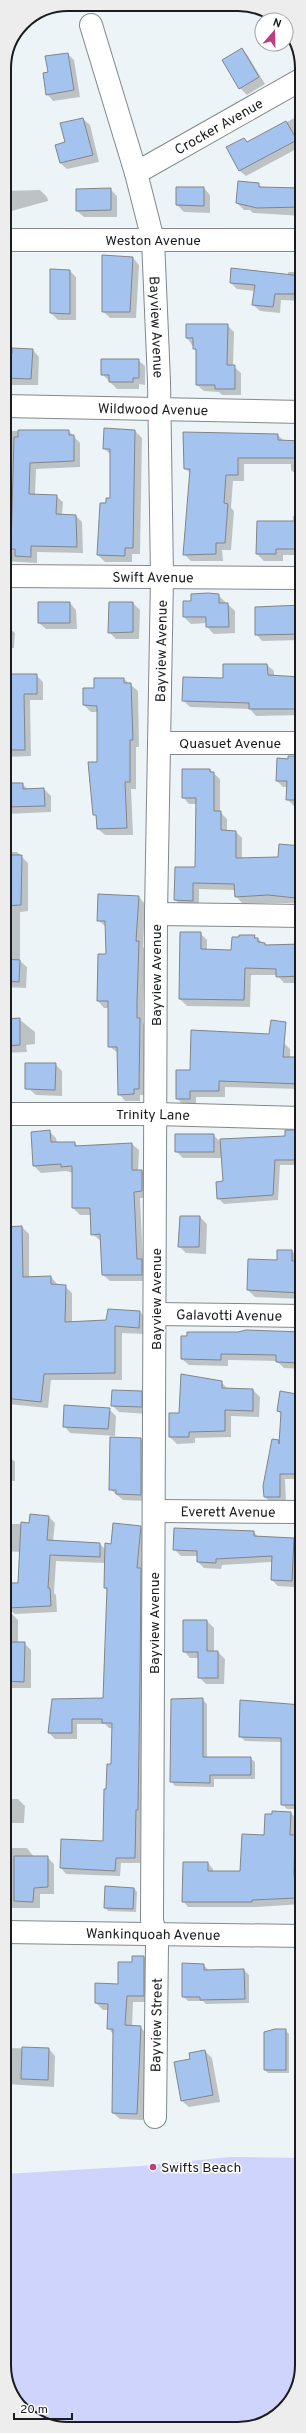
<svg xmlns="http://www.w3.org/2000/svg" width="306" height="2433" viewBox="0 0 306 2433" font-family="Overpass,sans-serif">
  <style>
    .water { fill: #cfd4fc }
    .shadow { fill: #0003 }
    .building { fill: #a4c4ef; stroke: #81858a }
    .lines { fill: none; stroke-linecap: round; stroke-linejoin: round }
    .minor-casing { stroke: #82888b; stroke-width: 24 }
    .path { stroke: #8e9395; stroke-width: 2.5; stroke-dasharray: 1 3; stroke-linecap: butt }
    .minor { stroke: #fff; stroke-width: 22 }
    .poi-dot { fill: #c03c80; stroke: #fff; stroke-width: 1.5 }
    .labels { text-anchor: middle; stroke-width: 3; stroke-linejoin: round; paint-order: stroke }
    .street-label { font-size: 14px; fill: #1a1c1d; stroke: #fff }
    .poi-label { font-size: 14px; fill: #1a1c1d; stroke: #fff; text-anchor: start }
    .rim { fill: none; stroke: #1a1c1d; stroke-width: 2 }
  </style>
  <rect width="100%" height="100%" fill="#edf4f7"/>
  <path class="water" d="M230,2157l72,1v207l-16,42 -43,22 -191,-2 -32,-20 -16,-37v-196l137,-8z"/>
  <path class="shadow" d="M242,49l6,7 17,28 -18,11 -7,-7z
    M68,54l6,6 6,37 -27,4 -6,-7 2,-21z
    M302,114v32l-56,30 -6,-5 -12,-24 16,-8 4,4z
    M83,119l7,6 9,37 -32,7 -7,-6 6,-20z
    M258,184l5,5h37l2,-4v31l-49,-3 -3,-3h-6l-7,-7z
    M177,188h27l6,7v18l-26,-1 -7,-7z
    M110,189l7,7v21h-33l-7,-6z
    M40,190l7,7 1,4 -44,12v-22z
    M133,258l6,7 -3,53h-26l-7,-7z
    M70,271l6,6v43h-18l-7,-7z
    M288,272h14v29l-21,-1 -1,13 -20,-2 -7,-6 2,-14 -18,-2 -6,-6 57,-8z
    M4,274l3,3 1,25h-4z
    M227,325l7,7 -1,34 8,7v22h-19l-3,-3 -15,-1 -7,-6v-33l-10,-14z
    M297,348h5v32l-6,-6z
    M33,350l6,7 -1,28h-34v-30z
    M138,360l7,6v19l-6,-1v5h-22l-15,-15z
    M4,431h65l11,12v24l-44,2 -1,26 21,1 7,6 -1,13 14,1 6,6 1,31 -46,-1v11l-33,-2v-45l7,1v-37h-7z
    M135,431l7,7 -2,116h-8v8h-27l-7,-7 9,-51 4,-5v-44l-7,-7z
    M184,433l94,2 6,6 18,1v34h-4l-7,-6v-6h-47v17h-11l-2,27 3,3 -3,39h-9l1,11h-32l-7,-7 7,-80 -6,-6z
    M293,516h9v39h-19v6h-19l-7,-7 36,-32z
    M218,595l17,16v22l-21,1 -7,-7v-4l-16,1 -7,-7 8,-15z
    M70,603l6,7 1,19h-31l-7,-6z
    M133,603l7,7 -1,29h-23l-7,-7z
    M302,608v32l-40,1 -6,-7z
    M4,612l7,6 -1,11 5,4 -1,15h-10z
    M267,665l7,6v5l28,2v37l-46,1 -6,-7 -60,-2 -7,-7 41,-21z
    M4,675h32l7,7v18h-13l1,56 -27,1z
    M124,679l14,12 1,56h-3v42h-5l2,46h-28l-7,-6v-11l-4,-4 -1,-29 -4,-3v-19h9v-51h-7l-7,-7v-16h11z
    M302,761v47l-8,-2 -7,-7 1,-12h-5l-6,-6z
    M210,770l10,9v33l7,7v12l9,1 6,6v21l37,-1 1,-13 22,2v56h-60l-6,-7 -1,-6 -36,-1v17h-17l-7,-6 21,-32 1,-64h-8l-6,-7z
    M4,784h18l7,6 15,-1 7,7v16l-45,2z
    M4,852h13l11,11v48l-8,1v49l7,6 -1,21 -22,-1z
    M139,897l6,7 -2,43 2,2 -2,60v14l3,2v70h-6v6h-15l-6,-7 -1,-41 -9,-7v-38h-5l-6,-7 9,-46 -1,-28 -8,-7z
    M200,933l7,7v10l25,1 22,-15 13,10 32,6 -2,31h-13l-7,-8h-26l-1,32 -63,-1 -7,-7z
    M19,1019l16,13v12l-9,1 1,7 -23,1v-33z
    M284,1043l6,6v9h12v31l-77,-2v10h-29v8h-13l-6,-7 14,-27z
    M55,1064l7,7v25l-26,-1 -7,-6z
    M302,1131v34h-22l-2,35 -54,4 -6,-6 6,-16 -2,-24h-39l-7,-7 37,-16 8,7 65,-5z
    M50,1132l6,6 1,5h18l3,4 54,-3 7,6 -1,21h4l7,7v20h-9l3,64 5,5v14h-38l-7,-6 -2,-34 -9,-7 -1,-19h-11l-7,-7v-35l-7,-2 -25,2 -7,-7z
    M4,1138l5,5v29h-5z
    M200,1217l7,7 -1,30 -20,-1 -7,-7z
    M22,1227l7,7v44l22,-1 7,8 7,1 7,7v30l35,-2 33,-9 6,7 -1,15 -23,-1v47h-71l-3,28 -41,-4 -3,-3v-39z
    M292,1251l7,7v4h3v37l-47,-2 -7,-7 30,-29z
    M302,1333v36l-18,-1 -7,-7 -49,-1v6l-39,-1 -7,-6z
    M221,1382l7,7 25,1 7,7 -1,20 -28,-1v21l-36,1v5l-18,1 -7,-7z
    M141,1392l7,7v15l-29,-2 -7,-7z
    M302,1396v83h-17l1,23 -15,1 -6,-6 14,-56 1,2 2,-28 -4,-4z
    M109,1409l7,7 -1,20 -45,-3 -6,-7z
    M141,1439l7,7v55l-25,-1 -13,-11z
    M4,1456h5l6,6v19h-11z
    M49,1517l6,6 -2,18 47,3 6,6 35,-23 5,6 -2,283h-3l-1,47h-19l-1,13 -54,-2 -5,-6 43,-26 3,-52 5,-25 1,-37h-4l-4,-4h-28v15h-22l-6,-6 54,-34 5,-108 -3,-3v-25l-49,-2 -2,32 2,2 1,17 -42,2 -7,-6 11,-24 2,-32 -17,-1v-27h26z
    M254,1532l4,5 36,2 8,4v56l-8,-6v-6l-16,-1 -6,-6v-18l-50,3 -1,4 -17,-1 -6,-6v-6h-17l-7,-7z
    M4,1613h7l7,7v23h6l7,7v38h-27z
    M207,1621l7,7v24h4l7,7 -1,25h-18l-7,-7v-19h-9l-6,-7z
    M202,1699l5,5v54h43l5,4v17h-41v8l-39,-1 -4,-5z
    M302,1705v104h-15l-5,-5v-62l-37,-1 -5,-5z
    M4,1749l5,5 -1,20h-4z
    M4,1799h14l7,7 -1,17h-20z
    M291,1813l5,6 -1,17 6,6 1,62 -45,3h-69l-5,-6 25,-38 5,6v3h28l24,-36z
    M4,1848h23l7,9h13l7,7v30h-14v14h-36z
    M134,1888l3,4 -1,20 -28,-1 -3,-4z
    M144,1957l7,7 -1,38h-17l-1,25h8l7,7 -4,86 -23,-1 -7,-6 1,-78 -6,-7 1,-18h-6l-7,-7 23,-18 14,-22z
    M204,1965l5,6 35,-1 5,5v28l-43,1 -3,-3h-15l-5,-5z
    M285,2030l4,4v39h-21l-3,-3z
    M4,2039l2,9 43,1 6,7 -1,31 -48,-3v13h-2z
    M205,2051l7,7 8,44 -31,5 -7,-6 9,-41z"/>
  <path class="building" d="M242,48l17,29 -20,12 -17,-29z
    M68,53l6,37 -28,5 -3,-22 5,-1 -3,-16z
    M83,118l10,37 -33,8 -5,-18 10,-3 -5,-19z
    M286,121l11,19 -58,31 -13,-24 18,-9 3,4z
    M238,181l21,2v4l43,1v19l-45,1 -21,-5z
    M176,187h28v19l-28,-1z
    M111,188v22l-35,1v-22z
    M102,255l31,2 -3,55h-28z
    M231,268l71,8v15h-6v3h-21l-2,13 -21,-2 3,-20 -25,-2z
    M50,269l20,1v44l-20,-1z
    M186,324h42l-1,41h8v24h-20v-4h-19v-36h-3v-11h-7z
    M12,348l21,1 -2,30 -27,-1v-24h8z
    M101,359h38v19h-6v4h-24v-7h-8z
    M104,428l31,2 -2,118h-8v8l-28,-1 3,-52h6v-5h4v-49h-7z
    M18,430h51v5h5v26l-44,2 -1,31 28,1 -1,19 20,1 1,32 -46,-1v11l-16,-1v-7h-4l3,-112h4z
    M183,432l95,2v6l24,1v17h-64v17h-12l-2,28 4,1 -3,39h-9v11l-33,1 7,-86h-6z
    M257,521h45v28h-26v5h-20z
    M208,593l11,1v9h9l1,24h-23v-10h-23v-16h8v-7z
    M38,602h32v21h-32z
    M109,602h24v30l-25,1z
    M302,605v29l-47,1v-28z
    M223,664h44l1,11 34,2v32h-53v-6l-67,-2 1,-24 40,1z
    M4,674h33v20h-13l1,56h-21z
    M94,678h30v5h7l2,57h-3v42h-5l2,46 -30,1 -1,-14h-3l-5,-53h9v-56l-14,-1v-17h11z
    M288,756h14v44h-16l1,-19h-11l1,-23 11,1z
    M182,769h28v3h4v39h7v19l15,1v27l42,-1 1,-13 22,2 -5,52 -28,-3 -33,2 -1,-13 -41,-1v18l-19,-1 1,-33h20l1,-69h-14z
    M4,783h19v6l21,-1 1,18 -41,1z
    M4,855h18l-1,50 -17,1z
    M98,894l41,2 -3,45h3l-2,61v16h3l-1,71h-5v5l-16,1 -1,-48h-9v-46h-11l1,-47h8l-1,-33h-8z
    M180,932h21v17l30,1 1,-13h7v-2h16l-1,3h4v4l7,1v2l37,-1 -1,32 -25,1v-8l-31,-1 -1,32 -65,-1z
    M4,959l16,1 -1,22 -15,-1z
    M20,1018v27l-16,1v-27z
    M271,1020l15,2 -3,35h14l-1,5h6v22l-83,-3v10h-29v8h-14v-29h14l1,-40 78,4z
    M25,1063h31l-1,27 -30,-1z
    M50,1130l1,12h24v4l57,-3v27h10v21l-8,1 3,67h5v16h-40l-2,-41 -9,1 -1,-27h-18v-42l-11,1v-3l-28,2 -2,-34z
    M285,1130h17v30h-27l-2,35 -56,4 -1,-17 7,-1 -3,-42 65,-3z
    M175,1134h39v18h-39z
    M180,1216h20l-1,31h-21z
    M22,1226l1,51 28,-1v8l15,1 -1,37 41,-2 2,-11 32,2 -1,17 -24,-2v47l-71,1 -3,28 -37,-4v-171z
    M277,1250h15v11h10l-2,32 -53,-3 1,-31 29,1z
    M246,1330l56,2v31l-26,-1v-7l-55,-1v6l-40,-1v-23h6v-4h51z
    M181,1374l41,7v7l31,1v22l-28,-1v21l-36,1v5h-20v-24h10z
    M112,1390l30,1v16l-31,-1z
    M280,1391l22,4v42l-4,-1v38h-18v23h-16l-1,-11 9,-47 7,1v4l2,-32 -4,-1z
    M64,1405l46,3 -2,21 -45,-2z
    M110,1437l31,1v57l-25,-1v-4h-7z
    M30,1514l19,2 -2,24 53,3v14l-50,-2 -2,33h2l1,18 -44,2 -1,-25h12l3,-61 8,1z
    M113,1523l28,3 -4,42h4l-1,113 -2,129h-2l-1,48h-19l-1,13 -55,-3 1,-29 42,2 1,-52h2l1,-25h4l1,-41h-10v-4h-30v14h-24l4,-34 51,-1 4,-110h-3l1,-45 6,1z
    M174,1528l80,3v5l40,2 -2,43 -21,-1 1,-24 -56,3v4l-19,-1v-11l-24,-1z
    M183,1620h24v31h11v27h-20v-26h-15z
    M4,1642h21l-1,40 -20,-1z
    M203,1698v59h48v18h-41v8l-40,-1 1,-83z
    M240,1700l62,5v100h-21v-67l-42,-1z
    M272,1811l19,1 -1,23h5l-1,39 3,24 -45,2v2h-70l1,-40h25v9h32l2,-37 22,1 1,-21h7z
    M14,1856h34v31l-14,1 -1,14 -19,-1z
    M105,1886l29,2 -1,21 -29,-1z
    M132,1956h12v40h-17l-2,29 16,1 -4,88 -25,-1 1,-84h-6l1,-25 -13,-1v-20l23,1v-22h14z
    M182,1963l22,1v6l40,-1 1,30 -45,1v-3h-18z
    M275,2029h11v41h-22v-38z
    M22,2047l27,1 -1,32 -27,-1z
    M205,2050l8,45 -32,6 -7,-39 16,-3 -1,-6z"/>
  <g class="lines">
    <defs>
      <g id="minor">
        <path id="s1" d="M91,25l45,148 17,67 6,141 3,196 -6,337 -4,1006 5,24 -2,173"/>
        <path id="s2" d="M136,173l166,-94"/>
        <path id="s3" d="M4,240h298"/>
        <path id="s4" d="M4,406l298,6"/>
        <path id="s5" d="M4,576l298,2"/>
        <path id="s6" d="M159,743h143"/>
        <path d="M156,914l146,2"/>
        <path id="s7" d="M4,1114h152l146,4"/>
        <path id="s8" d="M156,1314l146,2"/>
        <path id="s9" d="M155,1511l147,1"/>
        <path id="s10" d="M4,1932l298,4"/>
      </g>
    </defs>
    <use href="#minor" class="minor-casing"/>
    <path class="path" d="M302,1988v11"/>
    <use href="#minor" class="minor"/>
  </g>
  <circle class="poi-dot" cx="153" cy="2167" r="4"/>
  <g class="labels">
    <g class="street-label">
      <text dy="5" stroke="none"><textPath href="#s2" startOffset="95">Crocker Avenue</textPath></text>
      <text dy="5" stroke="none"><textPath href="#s3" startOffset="149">Weston Avenue</textPath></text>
      <text dy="5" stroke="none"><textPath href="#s1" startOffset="311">Bayview Avenue</textPath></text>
      <text dy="5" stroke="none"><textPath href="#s4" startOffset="149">Wildwood Avenue</textPath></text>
      <text dy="5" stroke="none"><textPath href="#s5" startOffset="149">Swift Avenue</textPath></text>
      <text transform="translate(161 651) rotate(-89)" y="5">Bayview Avenue</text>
      <text dy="5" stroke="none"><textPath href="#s6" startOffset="71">Quasuet Avenue</textPath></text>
      <text transform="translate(156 975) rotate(-90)" y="5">Bayview Avenue</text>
      <text dy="5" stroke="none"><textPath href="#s7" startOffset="149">Trinity Lane</textPath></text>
      <text transform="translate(156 1299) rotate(-90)" y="5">Bayview Avenue</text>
      <text dy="5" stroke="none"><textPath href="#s8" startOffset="73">Galavotti Avenue</textPath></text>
      <text dy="5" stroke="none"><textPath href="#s9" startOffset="73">Everett Avenue</textPath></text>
      <text transform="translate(154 1623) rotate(-90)" y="5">Bayview Avenue</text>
      <text dy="5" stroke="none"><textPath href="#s10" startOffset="149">Wankinquoah Avenue</textPath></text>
      <text transform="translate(156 2025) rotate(-89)" y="5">Bayview Street</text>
    </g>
    <g class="poi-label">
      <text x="161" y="2172">Swifts Beach</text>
    </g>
  </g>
  <path d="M0 0H306V2433H0ZM68 11H238A57 57 0 0 1 295 68V2365A57 57 0 0 1 238 2422H68A57 57 0 0 1 11 2365V68A57 57 0 0 1 68 11Z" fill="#ededed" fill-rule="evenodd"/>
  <path class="rim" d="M68 11H238A57 57 0 0 1 295 68V2365A57 57 0 0 1 238 2422H68A57 57 0 0 1 11 2365V68A57 57 0 0 1 68 11Z"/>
  <g transform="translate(274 32) rotate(20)"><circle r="19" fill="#ffffff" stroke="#a3a4a5"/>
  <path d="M0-3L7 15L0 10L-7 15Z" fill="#c03c80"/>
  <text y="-6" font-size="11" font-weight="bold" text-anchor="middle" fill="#1a1c1d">N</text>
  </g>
  <path d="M14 2413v6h58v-6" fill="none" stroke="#1a1c1d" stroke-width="2"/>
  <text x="20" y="2413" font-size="12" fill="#1a1c1d" stroke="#ffffff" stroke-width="3" paint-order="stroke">20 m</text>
</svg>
